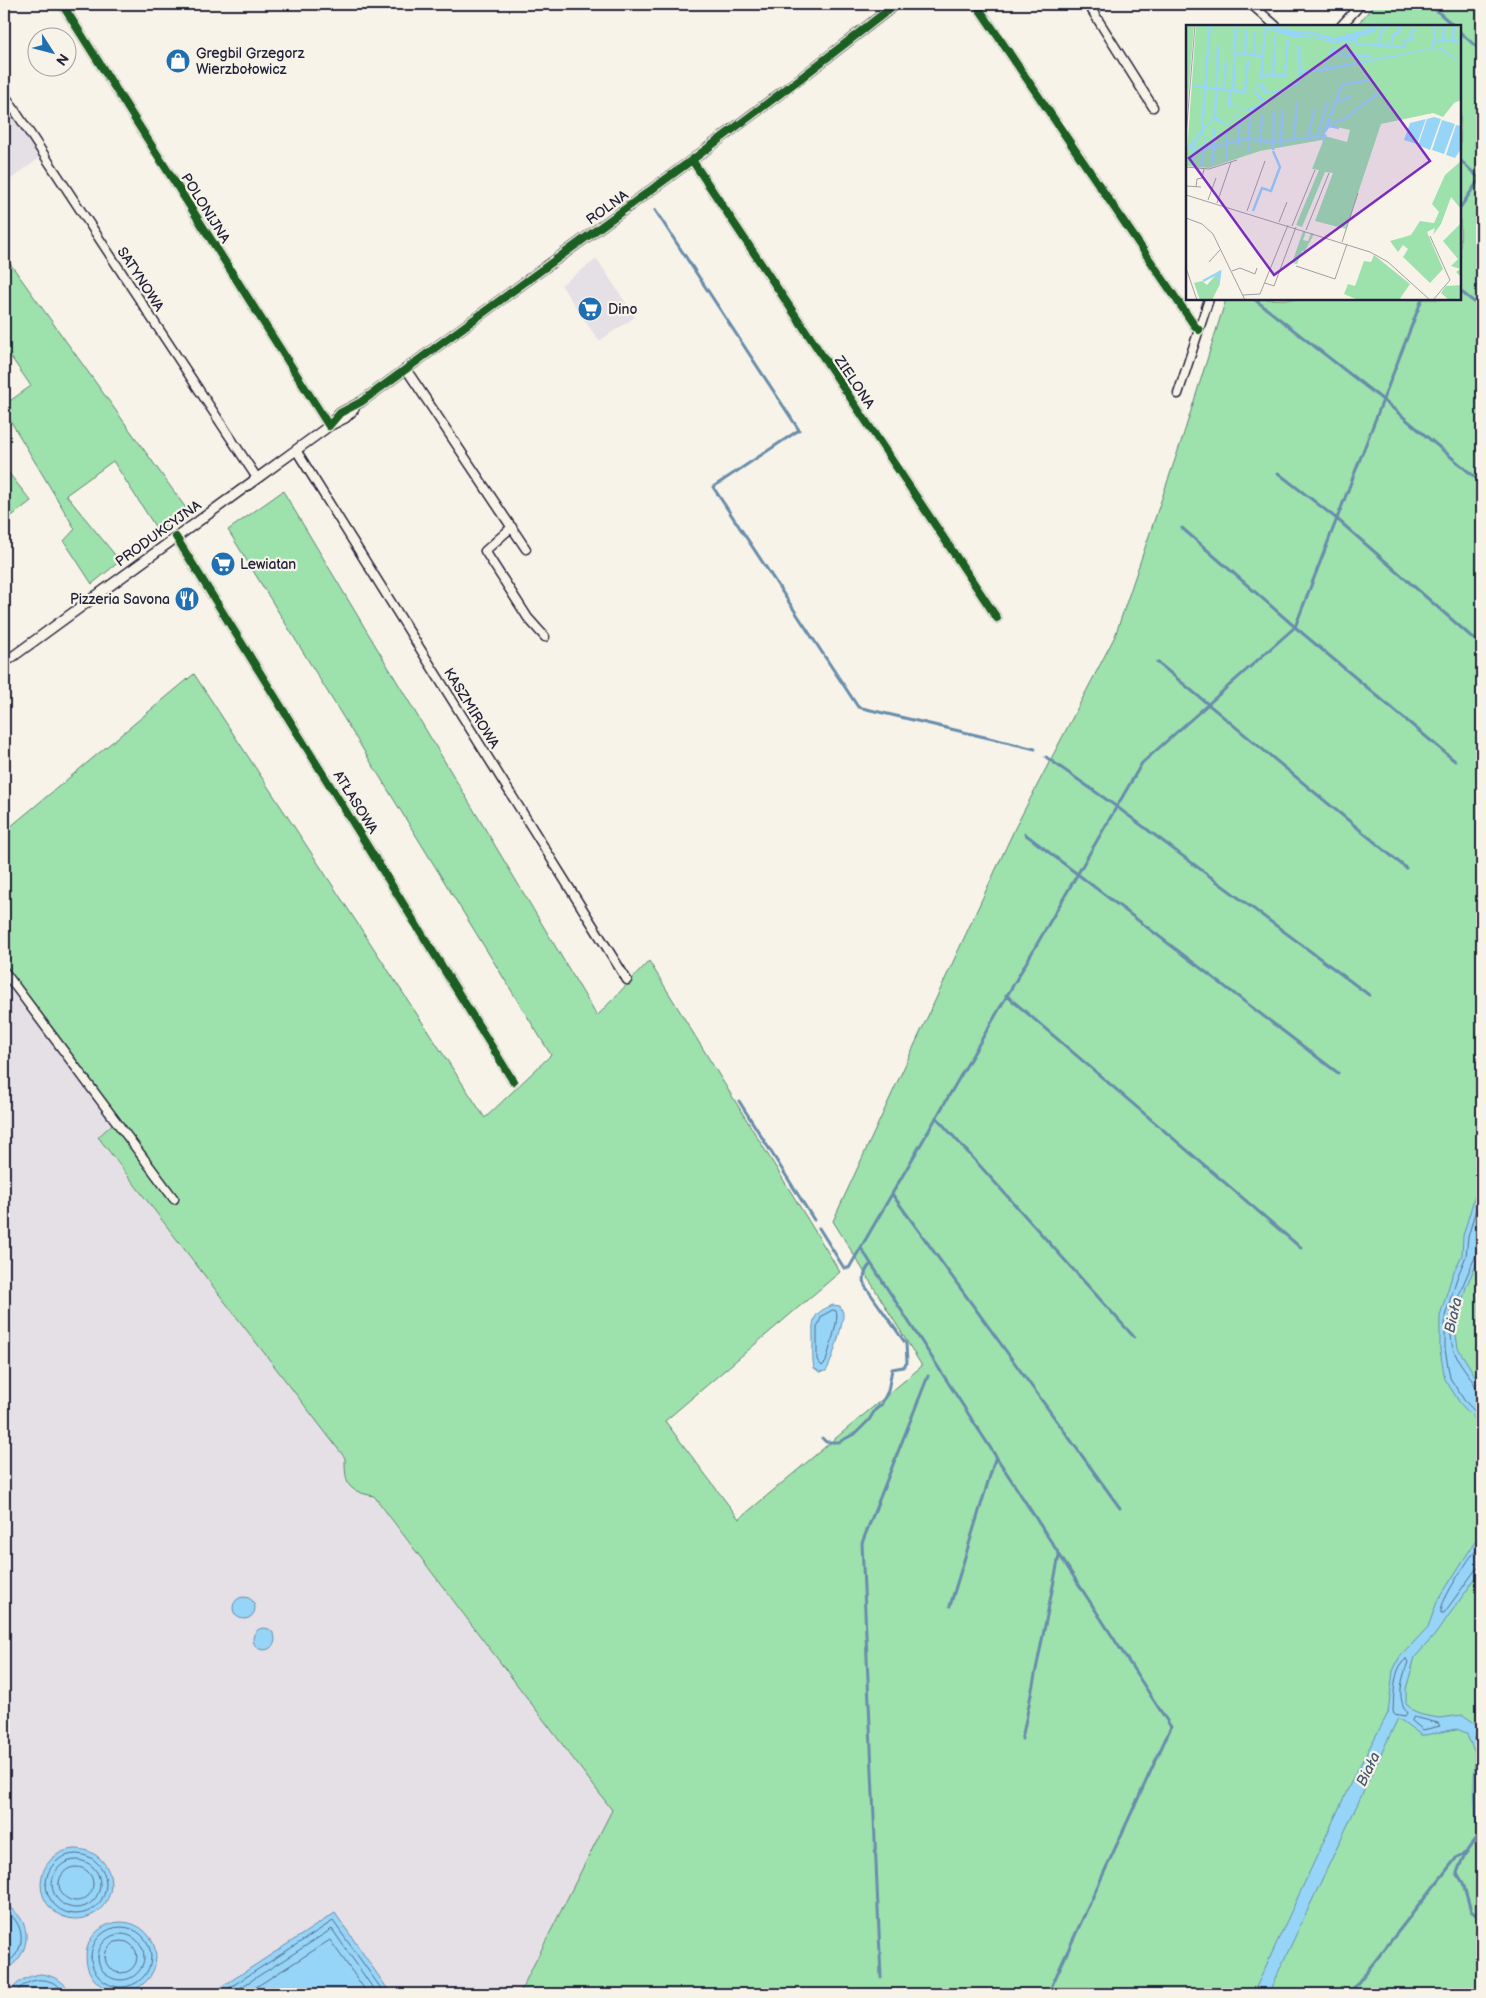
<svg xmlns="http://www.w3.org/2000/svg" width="1486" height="1998" viewBox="0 0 1486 1998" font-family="'Balsamiq Sans',sans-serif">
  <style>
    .built { fill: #e5dfe6 }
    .green { fill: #9de1ac; stroke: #608274 }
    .water { fill: #97d5f8; stroke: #688dac }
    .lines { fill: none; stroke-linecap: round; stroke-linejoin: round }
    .shore { stroke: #516a87; stroke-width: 1 }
    .stream { stroke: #688dac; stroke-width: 3 }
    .minor-casing { stroke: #22223b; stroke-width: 11 }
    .tertiary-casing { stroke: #22223b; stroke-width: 12 }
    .minor { stroke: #f7f3e8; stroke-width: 8 }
    .tertiary { stroke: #f7f3e8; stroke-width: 9 }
    .cycleway-casing { stroke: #f7f3e8; stroke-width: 11 }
    .cycleway { stroke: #1b5e20; stroke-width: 8 }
    .labels { text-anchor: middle; stroke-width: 4.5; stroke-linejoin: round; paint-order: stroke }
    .poi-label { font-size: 14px; fill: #22223b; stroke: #f7f3e8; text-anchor: start }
    .street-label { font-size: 14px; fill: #22223b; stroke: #f7f3e8 }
    .water-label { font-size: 15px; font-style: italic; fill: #455874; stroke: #f7f3e8 }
    .inset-river { fill: none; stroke: #97d5f8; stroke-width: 2.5 }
    .inset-road { fill: none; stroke: #a29fa3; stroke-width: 1 }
    .view { fill: #7b2cbf; fill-opacity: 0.15; stroke: #7b2cbf; stroke-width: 2.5 }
    .inset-edge { fill: none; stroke: #22223b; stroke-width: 2.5 }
  </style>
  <rect width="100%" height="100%" fill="#f7f3e8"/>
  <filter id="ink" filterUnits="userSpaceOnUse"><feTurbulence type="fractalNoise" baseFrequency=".02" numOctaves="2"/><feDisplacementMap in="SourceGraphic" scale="10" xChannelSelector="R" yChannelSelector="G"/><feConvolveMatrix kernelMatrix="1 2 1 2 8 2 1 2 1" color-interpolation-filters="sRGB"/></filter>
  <g filter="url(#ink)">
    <path class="built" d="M4,104l37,53 -37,27z
      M597,259l38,58 -36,24 -38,-56z
      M4,971l112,150 -19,16 248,321v20l10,14 18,4 239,314 -93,184h-515z"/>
    <path class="green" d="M1375,4h107v1990h-963l93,-184 -238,-314c-27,-5 -29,-11 -29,-38l-247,-321 18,-16 -112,-150v-139l190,-158 291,444 66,-63 -323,-525 55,-39 314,525 52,-55 191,311 -175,149 74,98 183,-153 -89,-145 182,-393 100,-192 69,-203 42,-134h234v-273h-104z
      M4,255l184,256 -30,20 -45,-70 -47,34 54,66 -28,23 -28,-43 11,-12 -71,-119v-5l27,-19 -27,-39z
      M4,467l27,34 -27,21z"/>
    <path class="water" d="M1482,1177v74l-16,36 -11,42 3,19 21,34 3,8v37l-22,-24 -15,-24 -5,-29v-34l12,-40 10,-21 1,-19 16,-54z
      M833,1305l7,1c1,3 3,5 3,8 1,7 -12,51 -17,57l-6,1 -6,-4c-2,-9 -1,-16 -1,-25 0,-22 -3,-29 20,-38z
      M1482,1531v38l-48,67 -19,21 -9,32v14l8,9 8,3 17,3 24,-3 13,9 6,10v116l-5,-12 -3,-53 1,-32 -9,-20 -9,-4 -32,6h-4l-23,-17 -130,276h-15l100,-216 32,-59 3,-6 5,-42 6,-13 29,-31 9,-25 10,-16z
      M233 1608a11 11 0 1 1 22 0a11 11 0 1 1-22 0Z
      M253 1639a11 11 0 1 1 22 0a11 11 0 1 1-22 0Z
      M41 1884a35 35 0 1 1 70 0a35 35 0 1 1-70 0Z
      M4,1905c30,12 29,52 0,65z
      M335,1913l56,81h-167l-4,-6z
      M86 1957a35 35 0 1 1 70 0a35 35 0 1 1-70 0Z
      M41,1974c14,2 24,8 31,20h-63c7,-12 17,-18 32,-20z"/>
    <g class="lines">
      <path class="shore" d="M1482,1188l-14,49 -2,19 -9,22 -12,38v33l5,29 14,22 18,19
        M1482,1252l-6,3c-11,26 -33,68 -22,96 5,13 16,24 22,36l6,3
        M833,1310l3,1c4,7 -8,41 -10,51l-4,4 -5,-6v-33l5,-11z
        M1482,1540c-9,14 -43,60 -41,73h3l32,-44 6,-2
        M1406,1659l2,3c-6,17 -12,35 -1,51l-2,3 -11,-2 -1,-3c1,-15 0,-43 13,-52z
        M1414,1717l24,6 2,3 -17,4 -11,-9z
        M1482,1736l-5,-1 -2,3 5,14 -1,33 3,52
        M46 1884a30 30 0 1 1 60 0a30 30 0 1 1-60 0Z
        M52 1884a24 24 0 1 1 48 0a24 24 0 1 1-48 0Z
        M59 1884a17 17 0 1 1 34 0a17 17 0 1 1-34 0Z
        M4,1910c22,12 24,43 0,54
        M91 1957a30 30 0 1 1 60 0a30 30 0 1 1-60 0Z
        M98 1957a23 23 0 1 1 46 0a23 23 0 1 1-46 0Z
        M105 1957a16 16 0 1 1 32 0a16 16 0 1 1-32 0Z
        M15,1994c13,-19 38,-19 51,0
        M228,1994l1,-6 104,-67 52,73
        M234,1994l1,-3 97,-62 45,65
        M245,1994l85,-54 38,54"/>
      <path class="stream" d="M1429,4l25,22
        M1460,32l22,20
        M1460,160l22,21
        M1460,208l22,-33
        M655,210l144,220 -86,57 145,220 177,42
        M1460,291l22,17
        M1254,299l129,101 99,83
        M1278,473l59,46 145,127
        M1182,528l113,99 160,134
        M1157,662l249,206
        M1046,757l71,50 252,188
        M1025,834l313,239
        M1006,995l295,253
        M739,1101l75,119
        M936,1117l198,220
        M892,1194l228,314
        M819,1228l25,40h5l293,-505 153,-136 127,-328
        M861,1248l310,479 -123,267
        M822,1438l4,4h13l17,-9 13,-13 6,-10 6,-5 7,-14 4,-22 11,-2 4,-4 -1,-19 -41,-58c-2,-9 -1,-16 6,-22
        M950,1606l46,-150
        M1022,1739l37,-183
        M1482,1834c-13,10 -20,24 -25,39l6,10 8,28 5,4 6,8
        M881,1977l-19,-434 66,-167
        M1349,1994l108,-137 10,-5"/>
      <defs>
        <path id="minor" d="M62,4l267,422
          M976,4l218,321 5,5
          M1088,4l65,103
          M1251,4l25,22
          M1341,26l20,-22
          M4,94l253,384
          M692,160l305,458
          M406,369l120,180
          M1178,394l31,-95
          M296,450l331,530
          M512,527l-27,24 43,67 17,19
          M176,537l337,544
          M4,971l170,228"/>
        <path id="tertiary" d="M329,426l11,-13 21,-11 331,-242 109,-82 95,-74
          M4,663l292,-213 33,-24 16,-8 9,-9"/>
      </defs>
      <use href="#minor" class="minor-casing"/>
      <use href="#tertiary" class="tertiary-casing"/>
      <use href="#minor" class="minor"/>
      <use href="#tertiary" class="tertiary"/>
      <defs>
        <path id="cycleway" d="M62,4l267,422 11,-13 21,-11 331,-242 109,-82 95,-74
          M976,4l218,321 5,5
          M692,160l305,458
          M176,537l337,544"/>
      </defs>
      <use href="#cycleway" class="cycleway-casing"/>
      <use href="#cycleway" class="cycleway"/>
    </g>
  </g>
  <defs>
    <symbol id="shop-disc" viewBox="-11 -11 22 22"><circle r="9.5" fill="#1f6fb2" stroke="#f7f3e8"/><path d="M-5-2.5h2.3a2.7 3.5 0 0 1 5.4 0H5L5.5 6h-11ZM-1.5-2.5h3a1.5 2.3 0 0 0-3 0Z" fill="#fff"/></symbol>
    <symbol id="supermarket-disc" viewBox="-11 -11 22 22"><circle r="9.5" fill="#1f6fb2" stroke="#f7f3e8"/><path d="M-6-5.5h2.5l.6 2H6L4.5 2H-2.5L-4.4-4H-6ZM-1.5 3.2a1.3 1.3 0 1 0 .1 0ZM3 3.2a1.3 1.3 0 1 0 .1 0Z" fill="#fff"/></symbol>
    <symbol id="restaurant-disc" viewBox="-11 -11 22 22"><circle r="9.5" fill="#1f6fb2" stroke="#f7f3e8"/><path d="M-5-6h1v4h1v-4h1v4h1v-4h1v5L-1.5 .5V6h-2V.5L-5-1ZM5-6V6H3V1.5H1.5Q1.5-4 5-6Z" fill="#fff"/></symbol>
  </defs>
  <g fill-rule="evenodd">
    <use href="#shop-disc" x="164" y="47" width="28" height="28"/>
    <use href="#supermarket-disc" x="576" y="295" width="28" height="28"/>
    <use href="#supermarket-disc" x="209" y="550" width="28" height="28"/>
    <use href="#restaurant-disc" x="173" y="585" width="28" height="28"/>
  </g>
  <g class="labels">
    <g class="poi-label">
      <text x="196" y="58">Gregbil Grzegorz<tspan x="196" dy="16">Wierzbołowicz</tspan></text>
      <text x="608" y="314">Dino</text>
      <text x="240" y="569">Lewiatan</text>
      <text x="170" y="604" text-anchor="end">Pizzeria Savona</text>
    </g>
    <g class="street-label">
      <text transform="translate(607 207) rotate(-36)" y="5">ROLNA</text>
      <text transform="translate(206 208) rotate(58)" y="5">POLONIJNA</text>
      <text transform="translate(141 279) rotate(57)" y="5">SATYNOWA</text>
      <text transform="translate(855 382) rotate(56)" y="5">ZIELONA</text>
      <text transform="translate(158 533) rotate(-36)" y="5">PRODUKCYJNA</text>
      <text transform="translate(472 708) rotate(58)" y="5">KASZMIROWA</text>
      <text transform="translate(356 802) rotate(58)" y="5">ATŁASOWA</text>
    </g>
    <g class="water-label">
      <text transform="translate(1453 1315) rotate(-77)" y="5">Biała</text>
      <text transform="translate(1368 1769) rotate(-64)" y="5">Biała</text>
    </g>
  </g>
  <g transform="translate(1186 25)">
    <rect width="275" height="275" fill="#f7f3e8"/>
    <path d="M0,0h8l-8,99zM10,0h265v75l-7,3 -11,14 -10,-4 -52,11 -35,105 -31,-8 18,-48 -8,-1 -23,55 -6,-2 23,-55 -7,-1 13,-33 22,6 3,-12 -22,-5 -6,15 -62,11 -51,17 -23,-2zM275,136v48l-10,-12 -10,27 -8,11 2,-7 -8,4 16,37 -13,14 -27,-26 5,-8 -5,-4 -5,7 -8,-11 21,-6 9,-14 14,2 5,-11 -7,-8 13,-29zM275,198v54l-5,-5 4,-3 -9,-3 7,-7 -15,-18zM117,206l3,1 -3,8 5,1 3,-8 3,1 -9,17h-3l-5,13 -5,-1zM188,230l36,29 -11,16h-41l-14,-6 4,-10 7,2 9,-25 7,1zM33,246l1,13 -8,16h-12l-6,-17 8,-2 5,4zM275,260v15h-12l-8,-7 5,-7z" fill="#9de1ac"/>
    <path d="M67,0l82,16 45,-16 -8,8 -36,11 -26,-7h-18zM148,21l1,6 -9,9 3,6 109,-20 6,2 17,15 -23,-16 -114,23 -19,1 -8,13 -23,9 -10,-1 -6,-9 -3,6 10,11 -1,4 -16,7 -13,-6 2,9 -7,9 -4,2 -13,-7 -22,29 -5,1 27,-32h6l7,8 5,-4 5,-7 -2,-10 11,6 18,-7 -9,-10 2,-9 5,-1 8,10 26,-8 9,-15 23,-2 -2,-8zM248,92l7,2 -11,31 -12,-5 9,-26zM240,94l-9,25 -13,-4 6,-17zM256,95l13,4 -11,30 -12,-4zM270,100l5,1v23l-6,9 -9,-3z" fill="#97d5f8"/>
    <path class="inset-river" d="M83,0l27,8 11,-1 28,7 34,-9 5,-5M248,16l1,-16M257,16l1,-16M267,16l1,-16M193,18l3,-14 7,-4M205,19l3,-10 6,-2 -1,-7M113,21l1,31M246,23l2,-7h27M49,28l27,3M59,29l1,-24M147,29l23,-16 1,6 48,3 -1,-6 9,-3 -2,-6 4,-3M68,30l1,-24M152,30l34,1M76,50l23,1 3,-36M87,50l2,-39M75,55l4,-50M7,61l52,6 3,-32M38,63l2,-27M47,66l3,-66M44,67l-1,13 3,1M150,78l16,-7M29,93l3,-72M143,99l16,-5 33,-26M16,106l8,-106M137,109l6,-8 10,2M137,110l19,-50 30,-6M131,111l11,-35M108,113l3,-36M122,113l6,-28M9,117l-1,6 9,1 46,-11 19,4 57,-6 -2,5M74,121l2,-31M95,122l1,-38M52,123l2,-31M87,125l1,-39M62,127l2,-35M40,137l1,-31M27,140l1,-38M6,141l2,-18M15,141l4,-30M67,186l9,-23 9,3 9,-24 -7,-16M17,256l17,-9 -1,9"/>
    <path class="inset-road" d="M0,111l9,-111M0,142l23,2 28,-9M0,161l15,1M10,162l1,-8 5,-1 2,-9M0,170l184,57 18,10 42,38M22,175l8,-22M31,178l14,-41M61,186l18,-50M0,193l16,6 11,10 32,66M93,197l8,-20M106,201l23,-56M120,205l23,-57M244,211l20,44 -17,20M156,217l16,-49M23,237l11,-12M110,241l39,13 12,-35M0,243l11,32M46,246l8,-3 15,6 2,-6M79,258l9,3 22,-59M57,270l17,-1 28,-69"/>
    <path class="view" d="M160,20l84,116 -156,114 -85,-117z"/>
    <rect width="275" height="275" class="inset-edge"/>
  </g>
  <rect width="1486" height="1998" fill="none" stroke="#f7f3e8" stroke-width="20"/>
  <rect x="10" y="10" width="1466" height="1978" fill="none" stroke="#22223b" stroke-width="2" filter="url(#ink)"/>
  <g transform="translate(52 52) rotate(126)"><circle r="24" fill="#f7f3e8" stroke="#a29fa3"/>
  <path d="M0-4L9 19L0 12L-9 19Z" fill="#1f6fb2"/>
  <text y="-8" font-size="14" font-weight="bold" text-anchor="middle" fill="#22223b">N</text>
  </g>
</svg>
